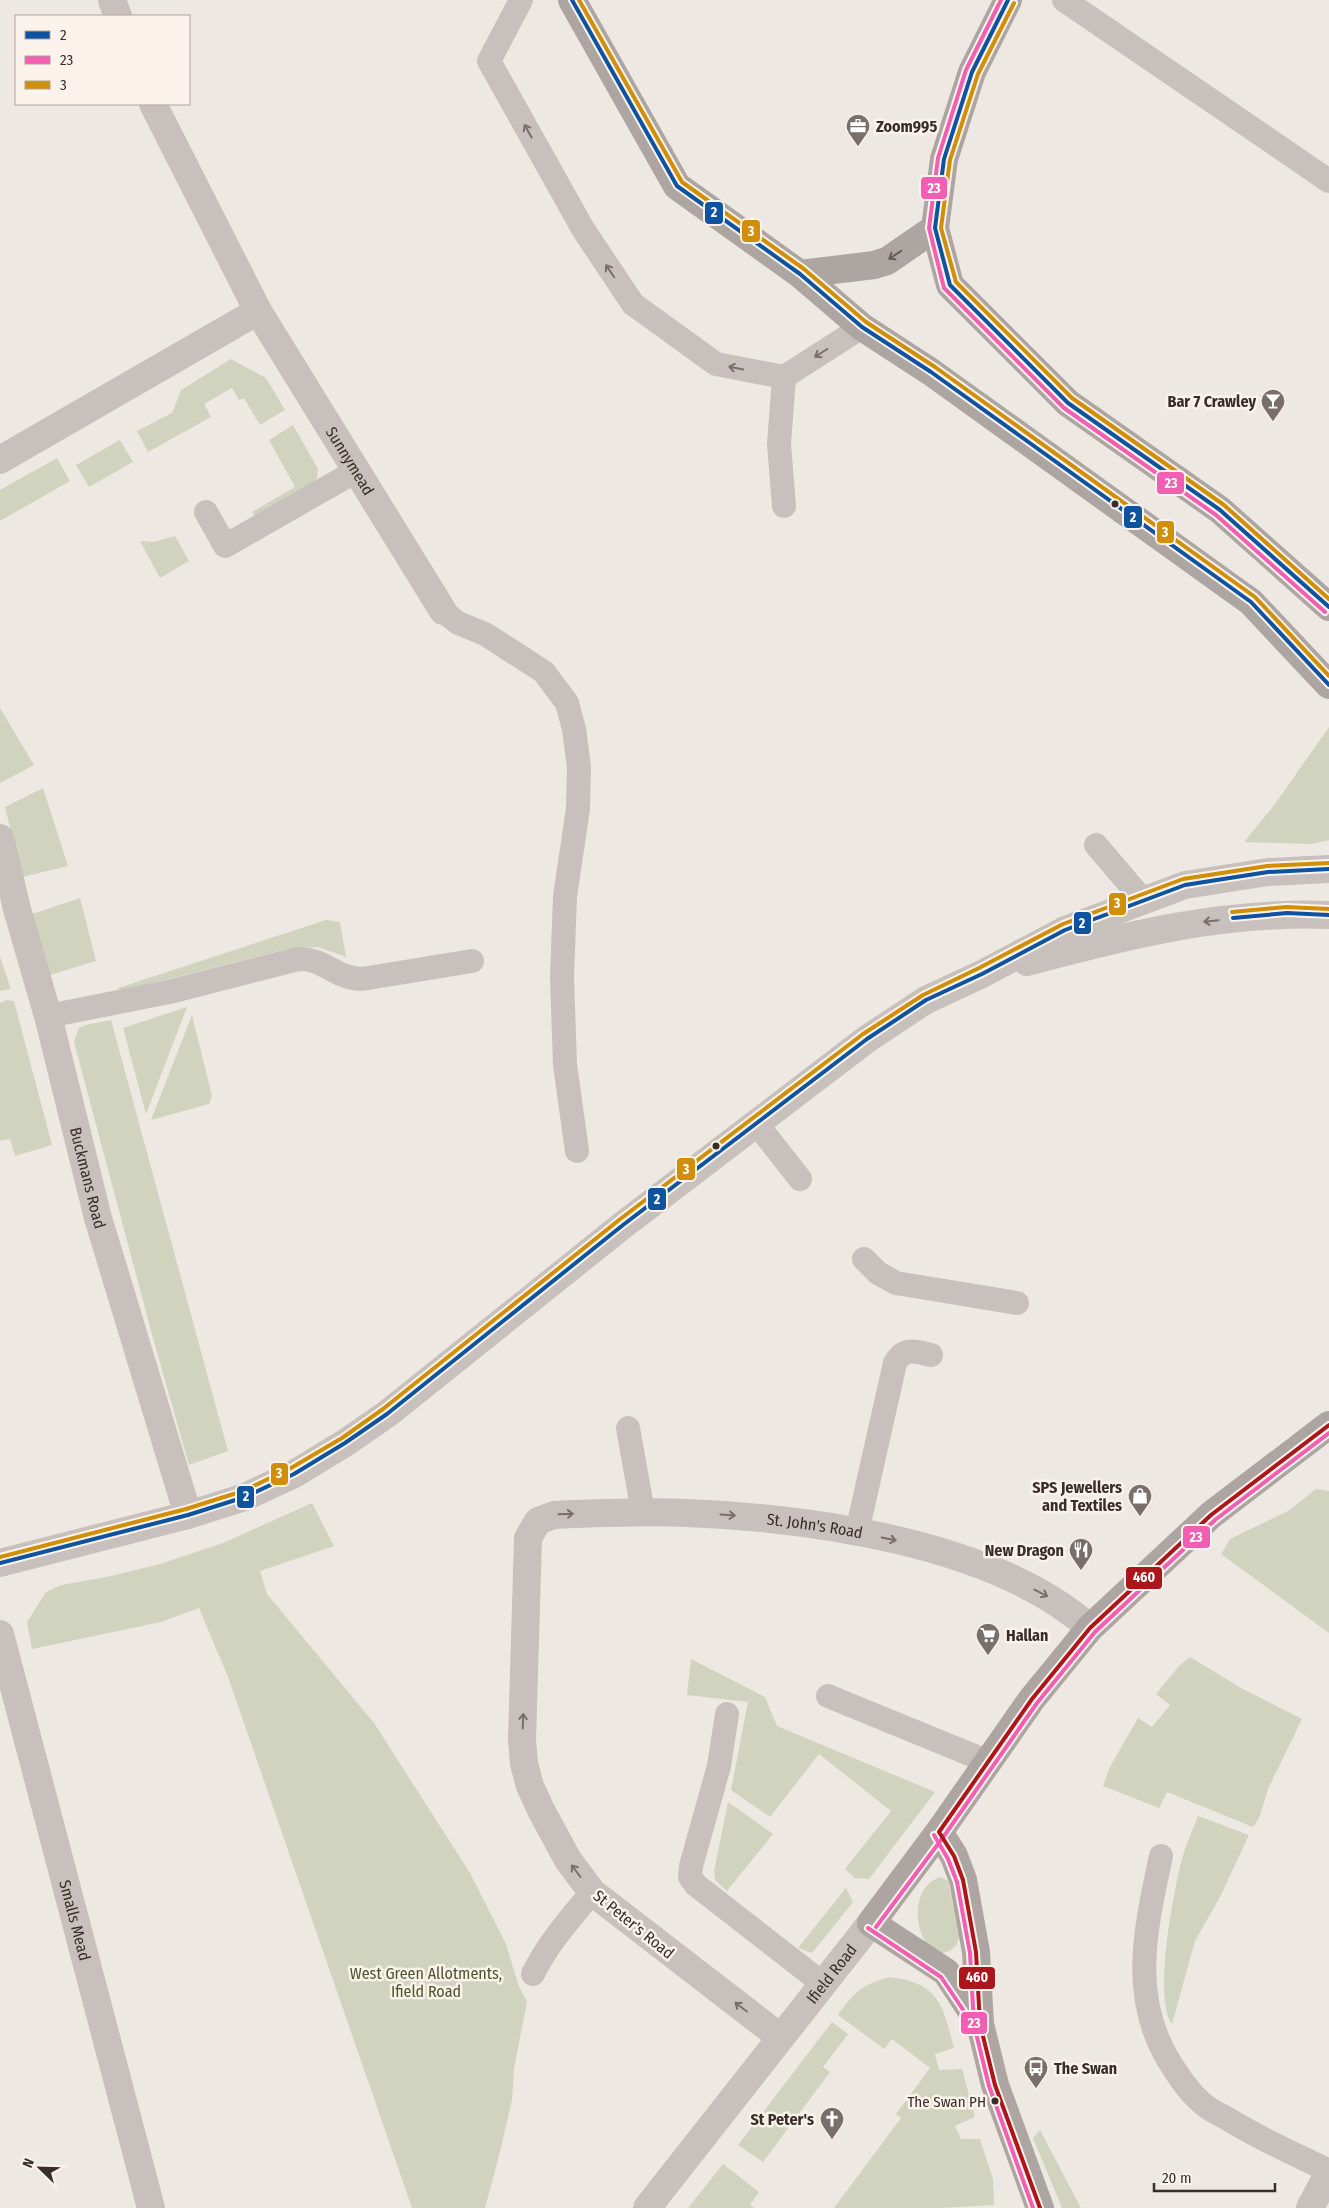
<svg xmlns="http://www.w3.org/2000/svg" width="1329" height="2208" viewBox="0 0 1329 2208" font-family="'Fira Sans Condensed',sans-serif">
  <style>
    .green { fill: #d0d3bd }
    .lines { fill: none; stroke-linecap: round; stroke-linejoin: round }
    .service { stroke: #c7c0bc; stroke-width: 24 }
    .minor { stroke: #c7c0bc; stroke-width: 28 }
    .primary { stroke: #aca5a1; stroke-width: 28 }
    .bus-1-casing { stroke: #faf2eb; stroke-width: 8 }
    .bus-2-casing { stroke: #faf2eb; stroke-width: 8 }
    .bus-3-casing { stroke: #faf2eb; stroke-width: 8 }
    .bus-4-casing { stroke: #faf2eb; stroke-width: 8 }
    .bus-1 { stroke: #0e539f; stroke-width: 4 }
    .bus-2 { stroke: #f25fb2; stroke-width: 4 }
    .bus-3 { stroke: #d18e08; stroke-width: 4 }
    .bus-4 { stroke: #ac151a; stroke-width: 4 }
    .oneway { stroke: #786f6b }
    .oneway2 { stroke: #665d59 }
    .bus-dot { fill: #382d29; stroke: #faf2eb; stroke-width: 2 }
    .labels { text-anchor: middle; stroke-width: 5; stroke-linejoin: round; paint-order: stroke }
    .bus-label { font-size: 15px; fill: #382d29; stroke: #faf2eb; text-anchor: end }
    .poi-label { font-size: 16px; font-weight: bold; fill: #382d29; stroke: #faf2eb; text-anchor: end }
    .street-label { font-size: 16px; fill: #382d29; stroke: #faf2eb }
    .park-label { font-size: 16px; fill: #4a562d; stroke: #faf2eb }
    .line-badge { stroke: #faf2eb; stroke-width: 2 }
    .badge-label { font-size: 14px; text-anchor: middle; font-weight: bold; fill: #fff }
  </style>
  <rect width="100%" height="100%" fill="#eee8e2"/>
  <path class="green" d="M231,359l35,19 19,32 -25,15 -16,-27 -5,2 -7,-12 -28,16 7,13 -63,35 -11,-21 35,-18 9,-23z
    M293,425l25,44 -1,9 -3,6 -57,35 -5,-7 43,-25 -26,-47z
    M120,440l13,22 -44,25 -13,-22z
    M57,458l13,23 -70,40v-31z
    M175,536l14,25 -29,17 -20,-37 14,1z
    M0,708l34,57 -34,18z
    M1329,727v113l-17,4 -68,-2 31,-38z
    M43,788l25,78 -46,11 -17,-70z
    M80,898l16,63 -46,14 -18,-61z
    M326,920l14,2 6,35 -28,-10 -31,2 -168,43 -1,-4z
    M0,957l11,32 -11,2z
    M7,1000l7,1 38,144 -37,11 -5,-17 -10,2v-138z
    M187,1007l-41,107 -23,-86z
    M192,1015l20,81 -3,8 -58,16z
    M111,1020l117,431 -39,14 -36,-127 -79,-296 5,-14 6,-3z
    M1316,1489l13,2v142l-108,-79 9,-15 58,-28z
    M312,1503l22,43 -74,25 7,23 107,129 96,150 36,71 12,40 9,18 -13,66 -2,32 -11,48 -16,60h-73l-184,-531 -29,-69 -38,14 -129,27 -5,-27 19,-30 15,-7 46,-8 53,-13 63,-21z
    M1190,1657l51,31 61,31 -34,70 -9,29 -6,9 -86,-35 -8,16 -56,-22 7,-19 28,-49 14,9 18,-22 -14,-11 24,-29z
    M691,1659l74,38 12,29 158,66 -66,87 -14,-1 -10,-9 46,-58 -72,-57 -49,63 -39,-27 17,-88 -61,-7z
    M728,1802l45,32 -46,57 -12,-11 -1,-9z
    M1198,1816l51,19 -29,62 -25,44 -23,83c-19,-24 1,-130 9,-161 4,-16 11,-32 17,-47z
    M941,1877l7,4 11,54c0,7 -3,12 -10,16 -29,14 -49,-62 -8,-74z
    M846,1888l7,14 -41,51 -14,-5z
    M890,1977c49,6 53,28 64,71l-19,6 4,16 23,-1 13,48 -20,9 6,13h19l13,40 1,26 -54,3h-106l67,-90 -5,-4 34,-46 -38,-29 -8,10 -46,-34c16,-23 25,-31 52,-38z
    M832,2022l16,12 -25,33 7,5 -67,90 -25,-17z
    M1040,2130l41,78h-19l-29,-70z
    M723,2164l36,28 -9,13 5,3h-67z"/>
  <g class="lines">
    <path class="service" d="M521,0l-32,61 94,168 50,75 83,60 68,13
      M1064,0l265,181
      M784,506l-5,-62 5,-67 78,-50
      M206,512l19,34 131,-75
      M443,611l15,12 27,11 59,38 23,31 7,26 5,38 -1,42 -13,87 -3,81 3,88 12,86
      M1096,845l47,55
      M48,1016l121,-24 129,-33c26,-1 38,20 64,20l110,-18
      M756,1123l44,56
      M864,1259l14,14 18,10 121,20
      M628,1428l15,84
      M857,1532l38,-169c9,-16 20,-12 36,-8
      M828,1696l161,66
      M727,1714l-8,52 -28,100 -1,11 6,8 126,98
      M1161,1856c-15,71 -32,139 8,205 10,16 19,30 33,42 7,7 17,11 26,16 32,20 67,35 101,52
      M533,1974c15,-31 37,-55 59,-82"/>
    <g class="minor">
      <path d="M112,0l6,16"/>
      <path id="s1" d="M153,104l105,207 185,300"/>
      <path d="M0,460l258,-149"/>
      <path id="s2" d="M0,838l17,71 31,107 50,202 90,297"/>
      <path d="M1027,962c100,-27 197,-51 302,-47"/>
      <path d="M0,1563l188,-48 57,-18 49,-23 51,-31 42,-29 236,-189 244,-186 59,-39 56,-26 83,-44 120,-45 83,-13 61,-3"/>
      <path id="s3" d="M0,1634l151,574"/>
      <path id="s4" d="M780,2037l-188,-145 -24,-32 -27,-50 -11,-24 -6,-22 -2,-24 6,-202 10,-17 16,-6c44,-2 89,-4 133,-2 124,5 308,30 403,115"/>
      <path id="s5" d="M647,2208l224,-285"/>
      <path d="M1310,2208l19,-36"/>
    </g>
    <path class="primary" d="M572,0l105,186 123,88 62,53 69,45 320,230 78,83
      M1008,0l-36,72 -28,87 -9,69 15,57 118,118 152,107 109,97
      M800,274l74,-9 13,-4 48,-33
      M939,1832l15,24 9,24 13,72 4,72 15,61 45,123
      M980,2024l-34,-52 -75,-49 68,-91 93,-133 58,-71 121,-113 118,-90"/>
    <defs>
      <path id="bus-1" d="M572,0l105,186 123,88 62,53 69,45 320,230 78,83
        M1008,0l-36,72 -28,87 -9,69 15,57 118,118 152,107 109,97
        M1233,918l54,-5 42,2
        M0,1563l188,-48 57,-18 49,-23 51,-31 42,-29 236,-189 244,-186 59,-39 56,-26 83,-44 120,-45 83,-13 61,-3"/>
      <path id="bus-2" d="M1001,0l-35,70 -28,88 -9,70 15,60 120,120 152,107 109,97
        M934,1835l14,24 9,23 13,71 4,72 15,61 44,122
        M876,1927l68,-91 93,-133 58,-71 120,-112 114,-87
        M868,1928l73,49 33,49 2,8"/>
      <path id="bus-3" d="M579,0l103,182 122,87 62,53 69,45 320,230 74,79
        M1014,3l-36,71 -28,86 -9,68 15,54 116,116 152,107 105,94
        M1232,912l54,-5 43,2
        M0,1557l186,-48 57,-18 48,-23 51,-30 41,-29 236,-189 244,-186 60,-39 56,-27 84,-44 120,-45 84,-13 62,-3"/>
      <path id="bus-4" d="M1040,2208l-45,-123 -15,-61 -4,-72 -13,-72 -9,-24 -15,-24 93,-133 58,-71 121,-113 118,-90"/>
    </defs>
    <use href="#bus-1" class="bus-1-casing"/>
    <use href="#bus-2" class="bus-2-casing"/>
    <use href="#bus-3" class="bus-3-casing"/>
    <use href="#bus-4" class="bus-4-casing"/>
    <use href="#bus-1" class="bus-1"/>
    <use href="#bus-2" class="bus-2"/>
    <use href="#bus-3" class="bus-3"/>
    <use href="#bus-4" class="bus-4"/>
  </g>
  <defs><path id="oneway-shaft" d="M-6 0H5M1.5-3L5.5 0L1.5 3" fill="none" stroke-width="1.6" stroke-linecap="round" stroke-linejoin="round" transform="scale(1.25)"/></defs>
  <g class="oneway">
    <use href="#oneway-shaft" transform="translate(528 131) rotate(-119)"/>
    <use href="#oneway-shaft" transform="translate(610 271) rotate(-124)"/>
    <use href="#oneway-shaft" transform="translate(821 353) rotate(148)"/>
    <use href="#oneway-shaft" transform="translate(736 368) rotate(-169)"/>
    <use href="#oneway-shaft" transform="translate(1211 921) rotate(174)"/>
    <use href="#oneway-shaft" transform="translate(566 1514) rotate(-2)"/>
    <use href="#oneway-shaft" transform="translate(728 1515) rotate(4)"/>
    <use href="#oneway-shaft" transform="translate(889 1539) rotate(12)"/>
    <use href="#oneway-shaft" transform="translate(1041 1593) rotate(27)"/>
    <use href="#oneway-shaft" transform="translate(523 1721) rotate(-88)"/>
    <use href="#oneway-shaft" transform="translate(576 1871) rotate(-127)"/>
    <use href="#oneway-shaft" transform="translate(741 2007) rotate(-143)"/>
  </g>
  <use class="oneway2" href="#oneway-shaft" transform="translate(895 255) rotate(146)"/>
  <defs>
    <symbol id="office-pin" viewBox="-11 -11 22 30"><path d="M0 17L-7.5 6A9.5 9.5 0 1 1 7.5 6Z" fill="#786e6a" stroke="#faf2eb"/><path d="M-6-3h4V-5.5h4V-3h4V5H-6ZM-1-4.5V-3h2v-1.5ZM-6 0V1H6V0Z" fill="#fff"/></symbol>
    <symbol id="bar-pin" viewBox="-11 -11 22 30"><path d="M0 17L-7.5 6A9.5 9.5 0 1 1 7.5 6Z" fill="#786e6a" stroke="#faf2eb"/><path d="M-6-5H6L.8 .8V4.5H3.5V6h-7V4.5H-.8V.8Z" fill="#fff"/></symbol>
    <symbol id="shop-pin" viewBox="-11 -11 22 30"><path d="M0 17L-7.5 6A9.5 9.5 0 1 1 7.5 6Z" fill="#786e6a" stroke="#faf2eb"/><path d="M-5-2.5h2.3a2.7 3.5 0 0 1 5.4 0H5L5.5 6h-11ZM-1.5-2.5h3a1.5 2.3 0 0 0-3 0Z" fill="#fff"/></symbol>
    <symbol id="restaurant-pin" viewBox="-11 -11 22 30"><path d="M0 17L-7.5 6A9.5 9.5 0 1 1 7.5 6Z" fill="#786e6a" stroke="#faf2eb"/><path d="M-5-6h1v4h1v-4h1v4h1v-4h1v5L-1.5 .5V6h-2V.5L-5-1ZM5-6V6H3V1.5H1.5Q1.5-4 5-6Z" fill="#fff"/></symbol>
    <symbol id="supermarket-pin" viewBox="-11 -11 22 30"><path d="M0 17L-7.5 6A9.5 9.5 0 1 1 7.5 6Z" fill="#786e6a" stroke="#faf2eb"/><path d="M-6-5.5h2.5l.6 2H6L4.5 2H-2.5L-4.4-4H-6ZM-1.5 3.2a1.3 1.3 0 1 0 .1 0ZM3 3.2a1.3 1.3 0 1 0 .1 0Z" fill="#fff"/></symbol>
    <symbol id="bus-pin" viewBox="-11 -11 22 30"><path d="M0 17L-7.5 6A9.5 9.5 0 1 1 7.5 6Z" fill="#786e6a" stroke="#faf2eb"/><path d="M-5-6H5V4H4V6H2V4H-2V6H-4V4H-5ZM-3.5-4V0h7V-4ZM-3.5 1.2v1.5H-2V1.2ZM2 1.2v1.5H3.5V1.2Z" fill="#fff"/></symbol>
    <symbol id="church-pin" viewBox="-11 -11 22 30"><path d="M0 17L-7.5 6A9.5 9.5 0 1 1 7.5 6Z" fill="#786e6a" stroke="#faf2eb"/><path d="M-1.2-6h2.4v3.5h3.3v2.4h-3.3V6h-2.4V-.1h-3.3v-2.4h3.3Z" fill="#fff"/></symbol>
  </defs>
  <g fill-rule="evenodd">
    <use href="#office-pin" x="844" y="112" width="28" height="38"/>
    <use href="#bar-pin" x="1259" y="387" width="28" height="38"/>
    <use href="#shop-pin" x="1126" y="1482" width="28" height="38"/>
    <use href="#restaurant-pin" x="1067" y="1536" width="28" height="38"/>
    <use href="#supermarket-pin" x="974" y="1621" width="28" height="38"/>
    <use href="#bus-pin" x="1022" y="2054" width="28" height="38"/>
    <use href="#church-pin" x="818" y="2105" width="28" height="38"/>
  </g>
  <g class="bus-dot">
    <circle cx="1115" cy="504" r="4.5"/>
    <circle cx="716" cy="1146" r="4.5"/>
    <circle cx="995" cy="2101" r="4.5"/>
  </g>
  <g class="labels">
    <g class="bus-label">
      <text x="986" y="2107">The Swan PH</text>
    </g>
    <g class="poi-label">
      <text x="876" y="132" text-anchor="start">Zoom995</text>
      <text x="1256" y="407">Bar 7 Crawley</text>
      <text x="1122" y="1493">SPS Jewellers<tspan x="1122" dy="18">and Textiles</tspan></text>
      <text x="1064" y="1556">New Dragon</text>
      <text x="1006" y="1641" text-anchor="start">Hallan</text>
      <text x="1054" y="2074" text-anchor="start">The Swan</text>
      <text x="814" y="2125">St Peter's</text>
    </g>
    <g class="street-label">
      <text dy="6" stroke="none"><textPath href="#s1" startOffset="408">Sunnymead</textPath></text>
      <text dy="6" stroke="none"><textPath href="#s2" startOffset="351">Buckmans Road</textPath></text>
      <text dy="6" stroke="none"><textPath href="#s4" startOffset="908">St. John's Road</textPath></text>
      <text dy="6" stroke="none"><textPath href="#s3" startOffset="296">Smalls Mead</textPath></text>
      <text transform="translate(634 1924) rotate(39)" y="6">St Peter's Road</text>
      <text dy="6" stroke="none"><textPath href="#s5" startOffset="298">Ifield Road</textPath></text>
    </g>
    <g class="park-label">
      <text x="426" y="1979">West Green Allotments,<tspan x="426" dy="18">Ifield Road</tspan></text>
    </g>
  </g>
  <g class="line-badge">
    <rect x="920" y="176" width="28" height="24" rx="5" fill="#f25fb2"/>
    <rect x="704" y="201" width="20" height="24" rx="5" fill="#0e539f"/>
    <rect x="741" y="219" width="20" height="24" rx="5" fill="#d18e08"/>
    <rect x="1156" y="471" width="29" height="24" rx="5" fill="#f25fb2"/>
    <rect x="1123" y="505" width="20" height="24" rx="5" fill="#0e539f"/>
    <rect x="1156" y="520" width="19" height="24" rx="5" fill="#d18e08"/>
    <rect x="1108" y="892" width="19" height="24" rx="5" fill="#d18e08"/>
    <rect x="1073" y="911" width="19" height="24" rx="5" fill="#0e539f"/>
    <rect x="676" y="1157" width="20" height="24" rx="5" fill="#d18e08"/>
    <rect x="647" y="1187" width="20" height="24" rx="5" fill="#0e539f"/>
    <rect x="270" y="1462" width="19" height="24" rx="5" fill="#d18e08"/>
    <rect x="236" y="1485" width="19" height="24" rx="5" fill="#0e539f"/>
    <rect x="1182" y="1525" width="29" height="24" rx="5" fill="#f25fb2"/>
    <rect x="1125" y="1566" width="38" height="24" rx="5" fill="#ac151a"/>
    <rect x="958" y="1966" width="38" height="24" rx="5" fill="#ac151a"/>
    <rect x="960" y="2011" width="28" height="24" rx="5" fill="#f25fb2"/>
  </g>
  <g class="badge-label">
    <text x="934" y="193">23</text>
    <text x="714" y="217">2</text>
    <text x="751" y="236">3</text>
    <text x="1171" y="488">23</text>
    <text x="1133" y="522">2</text>
    <text x="1165" y="537">3</text>
    <text x="1117" y="908">3</text>
    <text x="1082" y="928">2</text>
    <text x="686" y="1174">3</text>
    <text x="657" y="1204">2</text>
    <text x="279" y="1478">3</text>
    <text x="246" y="1501">2</text>
    <text x="1196" y="1542">23</text>
    <text x="1144" y="1582">460</text>
    <text x="977" y="1982">460</text>
    <text x="974" y="2028">23</text>
  </g>
  <rect x="15" y="15" width="175" height="90" fill="#faf2eb" stroke="#aca39d"/>
  <rect x="25" y="31" width="25" height="8" fill="#0e539f" stroke="#aca39d"/>
  <text x="60" y="40" font-size="15" fill="#382d29">2</text>
  <rect x="25" y="56" width="25" height="8" fill="#f25fb2" stroke="#aca39d"/>
  <text x="60" y="65" font-size="15" fill="#382d29">23</text>
  <rect x="25" y="81" width="25" height="8" fill="#d18e08" stroke="#aca39d"/>
  <text x="60" y="90" font-size="15" fill="#382d29">3</text>
  <g transform="translate(40 2168) rotate(293)" stroke="#faf2eb" stroke-width="4" paint-order="stroke">
  <path d="M0-4L9 19L0 12L-9 19Z" fill="#382d29"/>
  <text y="-8" font-size="14" font-weight="bold" text-anchor="middle" fill="#382d29">N</text>
  </g>
  <path d="M1154 2183v8h121v-8" fill="none" stroke="#382d29" stroke-width="2.5"/>
  <text x="1162" y="2183" font-size="15" fill="#382d29" stroke="#faf2eb" stroke-width="4" paint-order="stroke">20 m</text>
</svg>
